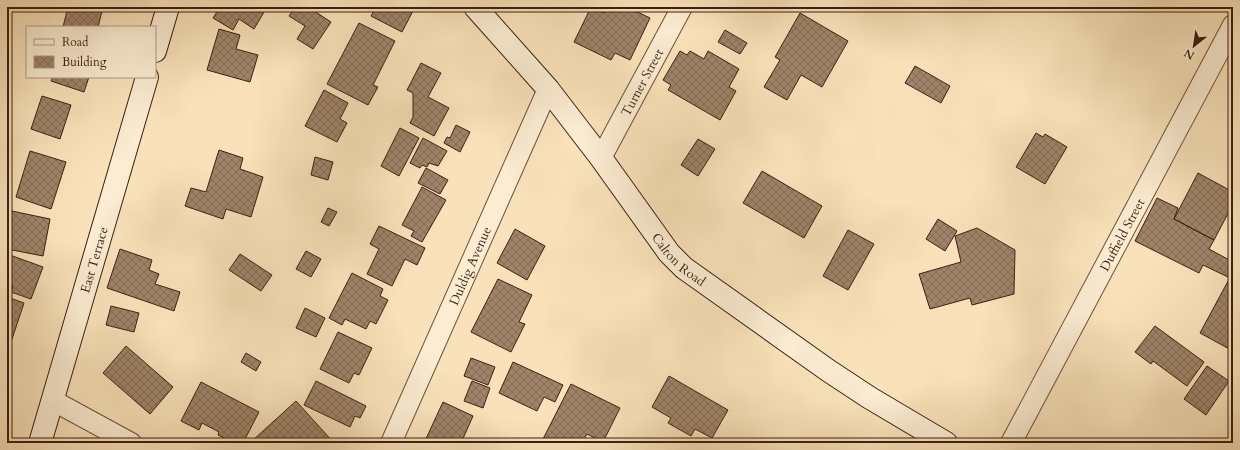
<svg xmlns="http://www.w3.org/2000/svg" width="1240" height="450" font-family="Cardo,serif">
	<defs>
		<pattern id="building-cross-hatch" width="8" height="8" patternUnits="userSpaceOnUse"><rect width="8" height="8" fill="#9f8469"/><path d="M0 0l8 8M0 8l8-8" fill="none" stroke="#836b55"/></pattern>
	</defs>
	<rect width="100%" height="100%" fill="#f9e2ba"/>
	<filter id="stains"><feTurbulence type="fractalNoise" baseFrequency=".005" numOctaves="4"/><feColorMatrix values="0 0 0 0 .2 0 0 0 0 .09 0 0 0 0 .02 0 0 0 .5 -.17"/></filter>
	<radialGradient id="worn" r=".72"><stop offset=".6" stop-color="#630" stop-opacity="0"/><stop offset="1" stop-color="#630" stop-opacity=".3"/></radialGradient>
	<path fill="url(#building-cross-hatch)" stroke="#3e1e12" d="M68,7H103L98,27H63Z
		M220,7H267L254,29L239,19L233,30L213,18Z
		M295,7H308L331,22L313,49L297,39L305,26L289,16Z
		M376,7H415L402,32L371,16Z
		M591,7L604,13L607,7H627L650,18L630,60L615,53L611,60L574,42Z
		M800,13L848,41L822,87L801,75L787,100L764,87L780,60L775,57Z
		M359,23L395,41L373,85L378,87L368,105L327,84Z
		M219,29L240,35L236,49L258,55L250,82L207,70Z
		M725,30L747,43L740,54L718,42Z
		M680,51L687,55L690,51L704,59L708,51L739,69L729,87L736,91L720,120L668,90L671,85L663,80Z
		M421,63L441,73L428,97L449,108L434,136L410,123L413,117V93L407,90Z
		M915,66L950,86L941,103L905,83Z
		M53,77H89L84,92L51,81Z
		M324,90L348,103L340,119L347,123L337,142L305,126Z
		M42,96L71,105L60,139L31,129Z
		M456,125L470,132L460,152L444,143L447,137L450,138Z
		M400,128L419,138L399,176L381,166Z
		M1036,133L1043,137L1045,134L1067,147L1045,184L1016,167Z
		M423,138L447,151L438,166L429,163L427,167L422,165L420,168L410,163Z
		M698,139L715,149L698,176L681,165Z
		M219,150L243,158L240,169L263,177L251,217L226,209L223,219L185,206L191,188L206,192Z
		M30,151L66,162L51,209L16,197Z
		M315,157L333,162L328,180L311,175Z
		M426,168L448,180L440,194L418,183Z
		M762,171L822,206L804,238L743,203Z
		M1198,173L1233,192V204L1214,240L1174,219Z
		M422,187L446,200L422,242L411,236L414,231L402,225Z
		M1157,198L1178,208L1174,219L1214,240L1209,249L1233,262V272L1230,278L1203,265L1199,273L1135,241Z
		M328,208L337,212L329,226L321,222Z
		M7,210L50,219L43,256L7,249Z
		M938,219L957,231L945,251L926,239Z
		M379,226L425,248L417,265L405,259L392,286L367,274L379,249L370,244Z
		M977,228L1015,250L1014,294L972,305L970,298L930,309L919,274L961,262L955,236Z
		M515,229L545,246L527,280L497,263Z
		M848,230L874,244L848,290L823,276Z
		M120,249L152,260L149,270L159,274L155,284L180,292L174,311L107,288Z
		M306,251L321,259L311,277L296,269Z
		M7,254L43,267L31,299L11,292L13,286L7,284Z
		M240,254L272,275L261,291L229,270Z
		M1233,272V351L1200,333Z
		M352,273L383,289L380,296L388,300L376,324L370,321L366,329L345,319L342,325L329,318Z
		M498,279L532,295L519,322L525,324L511,352L471,332Z
		M7,297L24,303L7,354Z
		M111,306L139,313L134,332L106,325Z
		M305,308L325,318L316,337L296,328Z
		M1155,326L1204,362L1187,386L1153,361L1151,364L1135,352Z
		M338,332L372,348L359,375L354,373L349,383L320,369Z
		M126,346L173,387L150,414L103,373Z
		M246,353L261,362L256,371L241,362Z
		M471,358L495,367L488,385L464,376Z
		M513,362L563,385L555,402L544,397L537,411L499,393Z
		M1207,366L1229,381L1206,415L1184,399Z
		M669,376L728,410L712,438L695,429L691,436L668,423L671,418L652,407Z
		M316,381L366,406L360,418L355,416L350,427L304,405Z
		M472,381L490,388L483,408L464,401Z
		M201,382L259,412L243,443L232,439L231,441L218,435L219,432L202,423L199,430L181,421Z
		M571,384L620,408L603,442L587,434L582,443H541Z
		M296,401L334,443H254L252,441Z
		M443,402L473,416L461,443H424Z"/>
	<g fill="none" stroke-linecap="round" stroke-linejoin="round">
		<g stroke="#6d4f3c" stroke-width="22">
			<g id="street">
				<path id="s1" d="M601,158L682,7"/>
				<path d="M52,400L131,443"/>
				<path id="s2" d="M391,443L548,89"/>
				<path id="s3" d="M1011,443L1233,25"/>
			</g>
		</g>
		<g stroke="#3e1e12" stroke-width="24">
			<g id="secondary">
				<path id="s4" d="M475,7L548,89L601,158L669,253L684,268L829,371L870,398L946,443"/>
				<path d="M155,51L168,7"/>
				<path id="s5" d="M40,443L147,77"/>
			</g>
		</g>
		<use href="#street" stroke="#fbecd2" stroke-width="20"/>
		<use href="#secondary" stroke="#fbecd2" stroke-width="22"/>
	</g>
	<g text-anchor="middle" stroke-width="3" stroke-linejoin="round" paint-order="stroke">
		<g font-size="13" fill="#3e1e12" stroke="#fbecd2">
			<text dy="5" stroke="none"><textPath href="#s1" startOffset="86">Turner Street</textPath></text>
			<text dy="5" stroke="none"><textPath href="#s3" startOffset="236">Duffield Street</textPath></text>
			<text dy="5" stroke="none"><textPath href="#s4" startOffset="325">Calton Road</textPath></text>
			<text dy="5" stroke="none"><textPath href="#s5" startOffset="191">East Terrace</textPath></text>
			<text dy="5" stroke="none"><textPath href="#s2" startOffset="194">Duldig Avenue</textPath></text>
		</g>
	</g>
	<rect width="1240" height="450" fill="none" stroke="#f9e2ba" stroke-width="24"/>
	<rect x="8" y="8" width="1224" height="434" fill="none" stroke="#3e1e12" stroke-width="2"/>
	<rect x="12" y="12" width="1216" height="426" fill="none" stroke="#3e1e12"/>
	<rect x="26" y="26" width="130" height="52" fill="#fbecd2" stroke="#af9a85"/>
	<rect x="34" y="39" width="20" height="6" fill="#fbecd2" stroke="#af9a85"/>
	<text x="62" y="46" font-size="12" fill="#3e1e12">Road</text>
	<rect x="34" y="56" width="20" height="12" fill="url(#building-cross-hatch)" stroke="#af9a85"/>
	<text x="62" y="66" font-size="12" fill="#3e1e12">Building</text>
	<g transform="translate(1194 46) rotate(210)" stroke="#fbecd2" stroke-width="3" paint-order="stroke">
	<path d="M0-3L7 15L0 10L-7 15Z" fill="#3e1e12"/>
	<text y="-6" font-size="11" font-weight="bold" text-anchor="middle" fill="#3e1e12">N</text>
	</g>
	<rect width="100%" height="100%" filter="url(#stains)"/>
	<rect width="100%" height="100%" fill="url(#worn)"/>
</svg>
